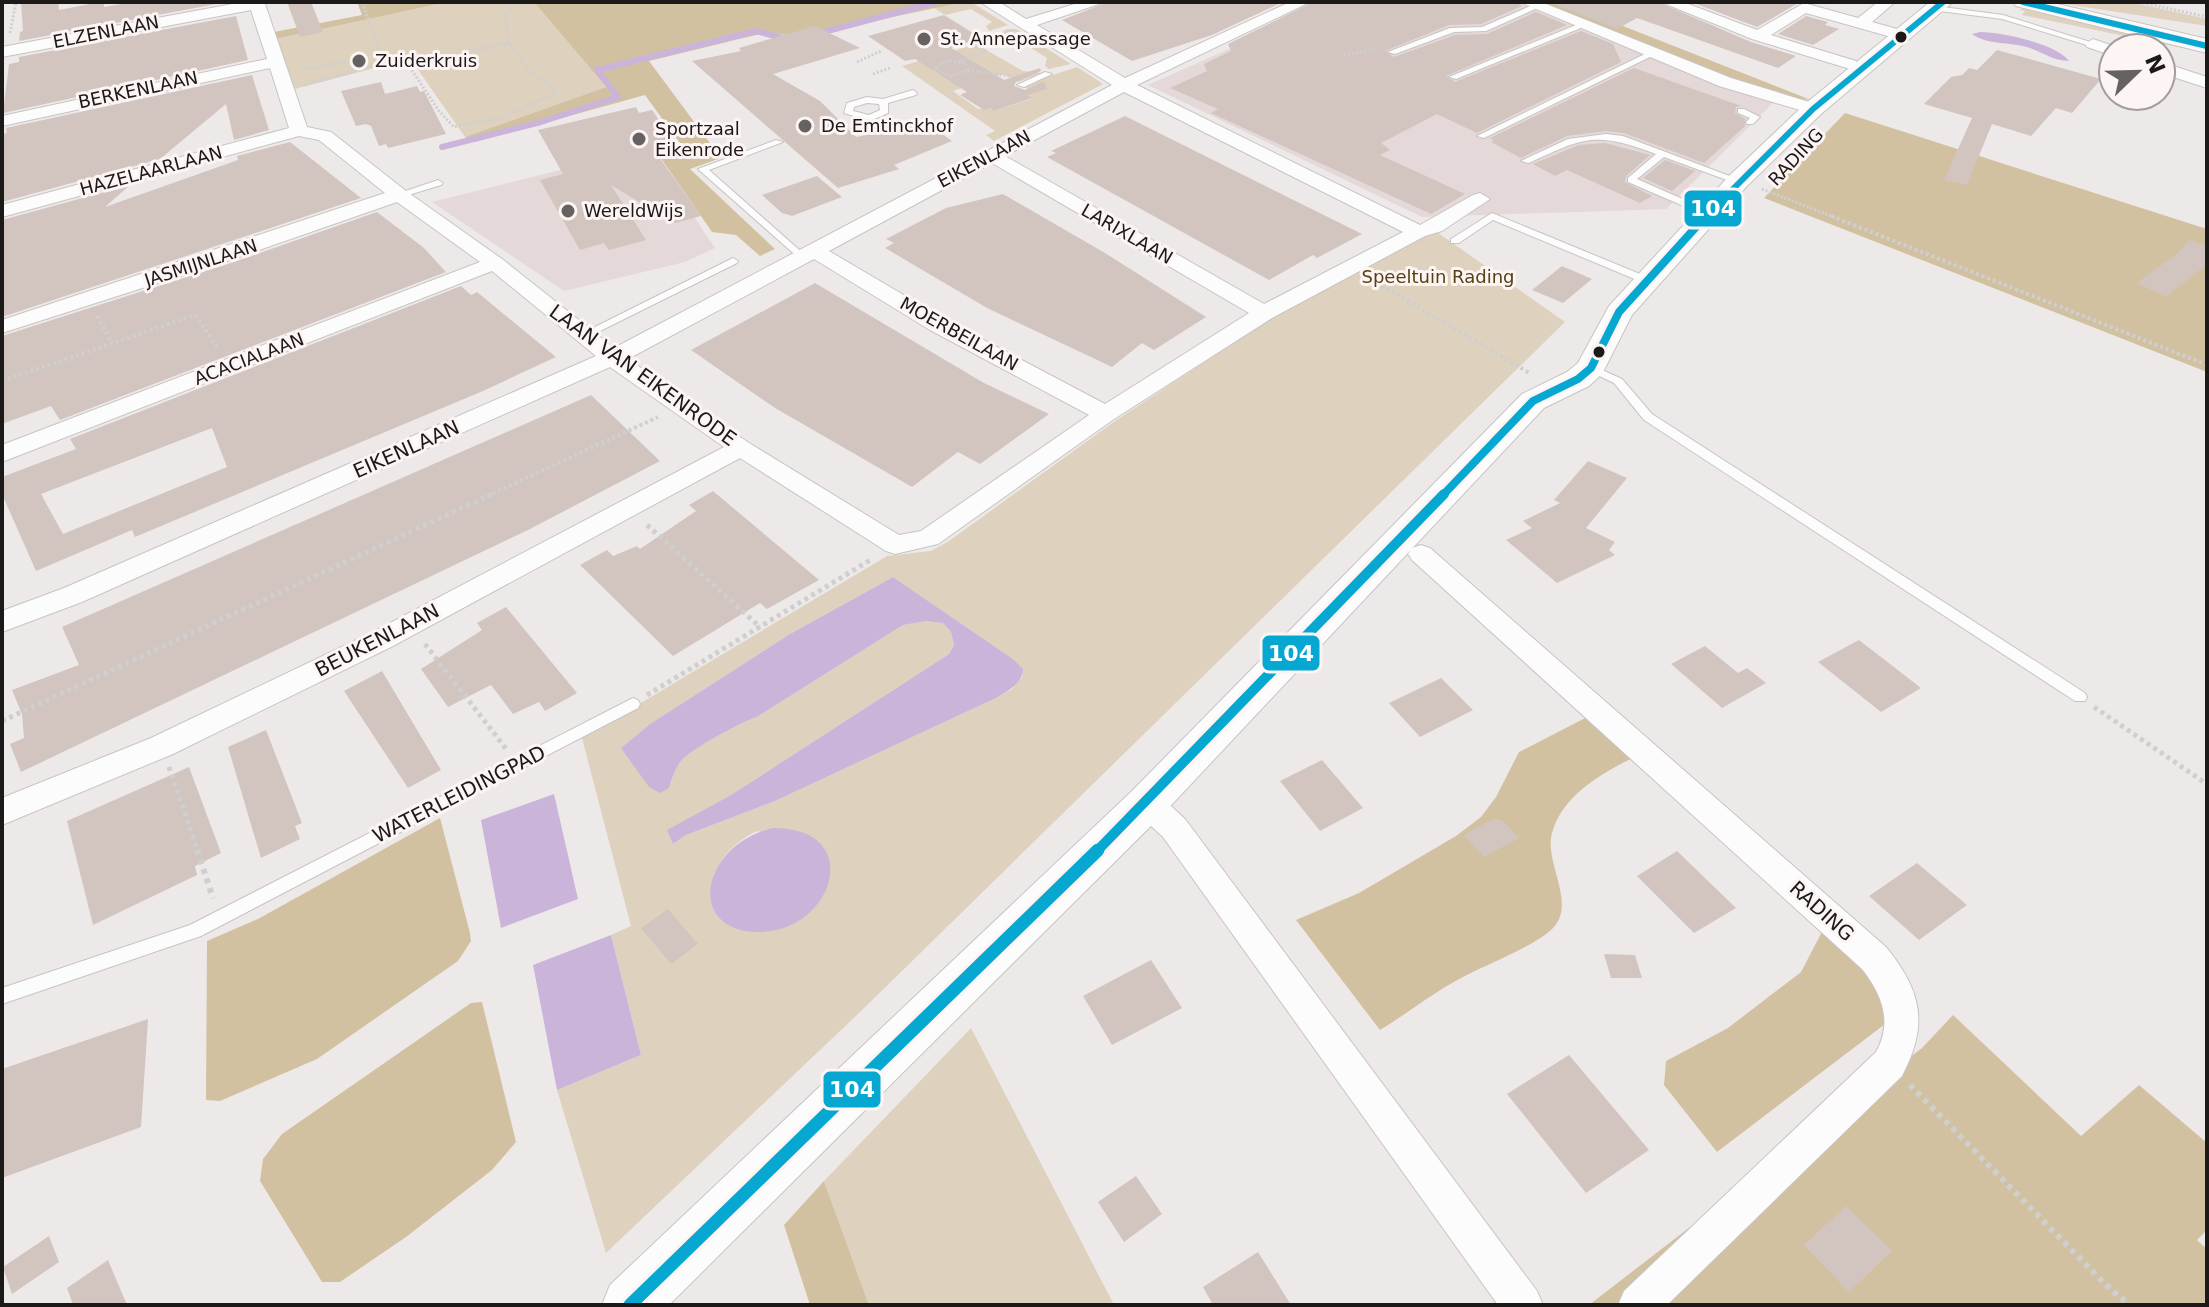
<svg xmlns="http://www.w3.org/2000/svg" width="2209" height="1307" font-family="'DejaVu Sans',sans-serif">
	<rect width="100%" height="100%" fill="#eee9e9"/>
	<path fill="#e4d8d8" d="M1335,2H1515L1773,103L1666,209L1422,217L1148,85Z
		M654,157L715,248L685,262L564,291L432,202L584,164Z"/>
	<path fill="#ded2be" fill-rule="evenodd" d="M448,2H534L606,87L465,137L416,67L405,60L291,90L276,39Z
		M959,2H971L1008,25L989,31L986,26L992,22L971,9L945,15L934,8Z
		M2053,2H2130L2207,19V26Z
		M2026,5L2207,47V53L2022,15L2025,11L2020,10Z
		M1007,29H1016L1071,64L1049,69L1045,66L1047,58L1011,35H996Z
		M976,44L1023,71L1042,73L1018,82L1004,74L953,91L978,109L990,108L994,111L1031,99L1028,95L1033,93L1022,85L1077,67L1103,84L994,141L986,135L995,131L902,66Z
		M1434,230L1565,322L859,1013L606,1253L557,1090L641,1055L611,935L631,926L582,738L887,556L931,551L949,541L1115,421L1276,315ZM893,577L1013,659L1023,676L1012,689L996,698L775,801L686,835L673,844L668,830L731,795L949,654L954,645L951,632L943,623L926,621L903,625L757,717C743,721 692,749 683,759C676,766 672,778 669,788L621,748L650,724L790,634ZM757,831L824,847L831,871L753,932C686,916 709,853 757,831Z
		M971,1028L1114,1305H869L824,1181Z"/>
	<path fill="#d2c1a0" d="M357,2H448L276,39L274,32L362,15Z
		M534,2H957L959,3L797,37L768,32L649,61L721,158L690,169L775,249L760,256L736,235L712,232L660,157L685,150L645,95L475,142L465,137L606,87Z
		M1543,2H1562L1811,100L1789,97L1726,77Z
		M1845,113L2207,229V372L1764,198Z
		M1591,715L1636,756C1603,773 1563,794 1552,833C1544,863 1576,901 1554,927C1538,945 1485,965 1463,977C1434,992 1408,1013 1380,1030L1296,920L1359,893L1456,836L1481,817L1496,797L1519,752Z
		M440,818L470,933L471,941L458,961L317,1059L220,1101L206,1100L207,941L258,919Z
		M1824,928L1866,966L1893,1018L1717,1152L1664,1085L1666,1061L1728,1028L1801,972Z
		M482,1002L516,1142L492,1170L406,1237L340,1282H322L260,1181L263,1159L282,1134L471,1003Z
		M1953,1015L2081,1136L2139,1085L2207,1143V1230L2197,1240L2207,1249V1305H1589L1922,1048Z
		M824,1181L869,1305H810L784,1225Z"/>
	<path fill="#cab4da" d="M1980,32C2002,32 2056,44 2069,61C2053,61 2042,52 2027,47C2010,42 1987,45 1972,34Z
		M893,577L1013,659L1023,669C1023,683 1008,691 996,698L775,801L686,835L673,844L667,830L731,795L949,654L954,645L951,632L943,623L926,621L903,625L757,717C743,721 692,749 683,759C676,766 672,778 669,788L660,793L649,787L621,748L650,724L790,634Z
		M554,794L578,899L501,928L481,820Z
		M773,828C867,827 834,934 757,932C684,930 702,844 773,828Z
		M611,935L641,1055L557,1090L533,965Z"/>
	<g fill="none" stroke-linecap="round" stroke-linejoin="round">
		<path stroke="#cab4da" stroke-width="6" d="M816,34L937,2
			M442,147L541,122L618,97L597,70L756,31L790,40"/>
	</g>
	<path fill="#d2c5bf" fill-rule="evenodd" d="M21,2H58L59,10L100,2H104V7L133,2H227L19,41L20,32L23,31Z
		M287,2H311L323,32L300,37Z
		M1108,2H1283L1212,35L1132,61L1062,20Z
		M1313,2H1517L1522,6L1481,24L1449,25L1385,51L1394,57L1455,35L1487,34L1536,12L1567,25L1446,76L1455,82L1581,31L1613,44L1621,62L1477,133L1437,114L1381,143L1390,150L1380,155L1465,194L1431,214L1211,113L1218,109L1170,88L1207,71L1204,64L1231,51L1228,44Z
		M1549,2H1658L1751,42L1796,56L1778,68L1637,18L1617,29Z
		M1691,2H1800L1757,27Z
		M944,15L981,38L951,48L1004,80L1040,68L1041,71L1016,82L1014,86L1025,90L1044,81L1047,89L1028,95L1032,98L994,111L990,108L984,110L960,95L967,92L915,59L905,61L868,36Z
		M236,16L248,60L3,113L9,64L19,62V57Z
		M1806,16L1828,22L1825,25L1839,29L1813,45L1778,34Z
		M815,26L860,48L773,74L820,101L856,137L902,128L918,121L927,123L952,141L894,165L899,169L838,188L692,61L741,51L739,48Z
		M1997,50L2101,79L2072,113L2056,108L2031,136L1992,124L1967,185L1944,180L1972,118L1924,104L1951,77L1962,75L1969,68L1977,70Z
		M1634,68L1741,106L1736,107L1735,113L1745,119V126L1704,163L1624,133L1606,131L1567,136L1521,158L1491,142L1494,141L1490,138Z
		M252,75L269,130L234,140L226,104L160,159L2,202V134L7,133L6,128Z
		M381,82L385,94L417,86L420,92L424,91L446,134L388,148L386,144L379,146L371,126L366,124L356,126L341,91Z
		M636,107L639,113L652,110L679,149L657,154L701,216L675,223L611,185L646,240L609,250L604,243L580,250L540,180L563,174L538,130Z
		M1125,116L1161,134L1362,234L1317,258L1313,255L1269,280L1047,157L1056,153L1051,151Z
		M290,142L361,198L2,317V220L130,185L105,207L238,160L237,156Z
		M1605,143L1650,155L1626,176L1625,182L1652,196L1640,203L1567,170L1555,176L1533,164L1579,145Z
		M1665,160L1695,171L1672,191L1643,178Z
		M817,176L842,197L792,216L782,213L762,195Z
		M1003,194L1105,253L1206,317L1154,350L1142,343L1112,367L987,308L885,248L894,243L886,239L946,208Z
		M377,212L424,248L446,272L60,420L51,406L2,424V336L237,261Z
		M2189,240L2207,246V264L2166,297L2137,283L2178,253Z
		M1562,266L1592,279L1563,303L1532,290Z
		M815,283L984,383L1049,414L980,464L958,452L912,487L775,408L691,350Z
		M461,286L471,295L477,292L556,357L483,391L135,537L132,530L36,571L2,494V477L76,449L70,439ZM212,428L227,467L63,534L41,494Z
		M591,395L660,461L530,529L21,772L10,744L24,738L22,714L12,690L79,665L62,627Z
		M1588,461L1627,478L1586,528L1615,542L1609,550L1615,555L1557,583L1506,540L1532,528L1523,521L1560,503L1554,500Z
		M713,491L819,580L767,609L760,603L673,656L580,565L607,550L613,556L637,546L640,549L696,511L689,505Z
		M506,607L577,693L545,711L539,702L513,714L491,685L448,707L421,669L482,630L477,623Z
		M1859,640L1921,688L1881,712L1818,662Z
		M1705,646L1738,673L1747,668L1766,683L1722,708L1671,664Z
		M382,671L441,770L408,788L344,691Z
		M1441,678L1473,710L1420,737L1389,703Z
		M266,730L302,823L295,826L300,839L261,858L228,747Z
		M1322,760L1363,808L1320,831L1280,781Z
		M189,767L221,853L195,866L197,875L93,925L67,821Z
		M1493,819L1502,820L1519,838L1484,857L1464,835Z
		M1677,851L1736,908L1694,933L1637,876Z
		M1917,863L1967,905L1919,940L1869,896Z
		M668,909L698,944L671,964L641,928Z
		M1604,954L1635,955L1642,978H1611Z
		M1151,960L1182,1008L1112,1045L1083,996Z
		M148,1019L141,1127L2,1178V1069Z
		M1569,1055L1649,1150L1586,1193L1507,1094Z
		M1136,1176L1162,1214L1124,1242L1098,1202Z
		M1846,1206L1892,1251L1849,1292L1804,1245Z
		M49,1236L59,1262L12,1294L3,1267Z
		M1258,1252L1291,1305H1213L1203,1287Z
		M108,1260L127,1305H73L67,1288Z"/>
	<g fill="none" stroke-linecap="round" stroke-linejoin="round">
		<g stroke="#c7c4c4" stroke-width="2">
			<path id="lane" d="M1535,4L1542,6L1486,31L1454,32L1395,54L1388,52L1450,28L1482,27Z
				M1935,6L2003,15L2097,44L2090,46L2002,19L1932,10L1931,8Z
				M1581,23L1588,25L1456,79L1449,77Z
				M1651,51L1658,53L1484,138L1477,136Z
				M1045,72L1052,74L1024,87L1017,85Z
				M913,90L917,93L916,95L888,103V113L870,121L844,113L847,103L867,97L883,99ZM867,103L879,104L880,110L869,115L853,111L854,107Z
				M1738,109H1744L1760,117L1753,124H1747L1746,122L1750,118L1738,113Z
				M1606,134L1623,136L1743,181L1735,183L1664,157L1637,179L1712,212L1714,214L1709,217L1628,182V178L1656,154C1597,132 1586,136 1529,163L1521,161L1568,139Z
				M776,140L783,142L709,170L805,255V259L801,260L698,169Z
				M438,180L443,183L441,185L399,198L394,195Z
				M1492,213L1652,279L1653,281L1648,284L1644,283L1493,220L1459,243H1451V239Z
				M733,258L738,261L737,263L588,337H580L579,335Z
				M1591,365L1622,379L1652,414L2085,693L2087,697L2085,701H2075L1644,420L1614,383L1587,370L1585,368Z
				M633,698L638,700L640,704L638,708L201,936L2,1004V988L190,925Z"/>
		</g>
		<g stroke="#c7c4c4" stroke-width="2">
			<path id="street" d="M243,2L265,4L307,127L331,132L406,191L502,259L614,348L1112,85L980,2H999L1026,19L1081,2H1105L1037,25L1125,78L1290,2H1310L1137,85L1420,225L1473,195L1480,193L1490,199L1442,231L1425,236L1272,318L1114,419L938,544L895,554L886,551L740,458L393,646L173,754L2,825V798L151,738L373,632L724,447L610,367L82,602L2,632V611L64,588L596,356L492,271L2,462V445L480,262L397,202L236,258L2,333V320L385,193L319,140L299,136L2,217V205L289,128L270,68L2,126V116L267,59L251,10L2,57V47ZM1124,92L1403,232L1264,304L1005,156ZM992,163L1249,313L1105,404L946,320L829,251ZM814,259L930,330L1089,415L921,531L899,535L749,443L628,359Z
				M1520,2H1541L1731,78L1819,105L1822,109L1813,114L1719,86Z
				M1661,2H1683L1757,30L1804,3L1858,18L1878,2H1895L1872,22L1908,32L1910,35L1902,40L1806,13L1771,35L1856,61L1858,64L1856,67L1850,69L1752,39Z
				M2093,39L2119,48H2113V56L2087,47L2085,44Z
				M2161,62L2207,77V88L2161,73Z
				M1421,545L1430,548L1886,947C1922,991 1929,1025 1902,1076L1667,1305H1618L1624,1291L1876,1052C1893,1022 1882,994 1862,969L1412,560L1408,554L1412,548Z
				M1147,790L1158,794L1185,819L1537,1291L1543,1305H1498L1163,837L1136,812L1132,803L1136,794Z"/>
		</g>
		<g stroke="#c7c4c4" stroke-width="2">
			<path id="secondary" d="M1930,2H1953L1821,114L1747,186L1632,315L1602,374L1589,386L1544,408L1162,815L669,1305H602L610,1285L1132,791L1522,394L1567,372L1578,363L1609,306L1729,176L1805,104Z
				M2013,2H2049L2207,39V53L2016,6Z"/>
		</g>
		<path stroke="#cfcfcf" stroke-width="3" stroke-dasharray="2 2" stroke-linecap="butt" d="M2139,2L2207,17
			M10,33L16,2
			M509,43L505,16L515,2
			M509,43L530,71L557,92L502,118L454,127L439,111L407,63Z
			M1344,55L1376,49
			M950,61L965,63L968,70L951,76L935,70L940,63Z
			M960,61L986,51L979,46L997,41
			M857,62L881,51
			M384,63H407
			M301,70L347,61
			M968,70L1010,76
			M873,74L890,68
			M305,85L384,63L362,2
			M1762,189L1836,218"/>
		<path stroke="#cfcfcf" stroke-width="4" stroke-dasharray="3 3" stroke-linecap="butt" d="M1831,216L2207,365
			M1371,279L1531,374
			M97,316L112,343
			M2,381L195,315L219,349
			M487,496L658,417"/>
		<path stroke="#cfcfcf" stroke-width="5" stroke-dasharray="4 4" stroke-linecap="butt" d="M647,525L760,627
			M425,644L507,750
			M647,695L872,559
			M2094,707L2207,784
			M2,721L492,494
			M169,767L198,852"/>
		<path stroke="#cfcfcf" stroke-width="6" stroke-dasharray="5 5" stroke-linecap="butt" d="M197,850L213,898
			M1910,1085L2110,1289L2130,1305"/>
		<use href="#lane" fill="#fcfcfc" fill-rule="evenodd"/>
		<use href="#street" fill="#fcfcfc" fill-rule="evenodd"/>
		<use href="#secondary" fill="#fcfcfc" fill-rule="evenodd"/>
		<g stroke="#fdf4f4" stroke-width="10">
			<path id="bus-1-far3" d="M2023,2L2207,46
				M1704,218L1813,109L1943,2"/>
		</g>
		<g stroke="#fdf4f4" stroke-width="13">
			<path id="bus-1-far2" d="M1442,496L1533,401L1578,379L1591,368L1619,312L1706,216"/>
		</g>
		<g stroke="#fdf4f4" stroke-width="16">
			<path id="bus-1-far1" d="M1096,852L1444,494"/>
		</g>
		<g stroke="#fdf4f4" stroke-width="19">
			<path id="bus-1" d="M630,1305L1098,850"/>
		</g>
		<use href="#bus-1-far3" stroke="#06a8d1" stroke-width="6"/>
		<use href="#bus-1-far2" stroke="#06a8d1" stroke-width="8"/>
		<use href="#bus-1-far1" stroke="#06a8d1" stroke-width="10"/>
		<use href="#bus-1" stroke="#06a8d1" stroke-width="13"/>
	</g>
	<g fill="#1c1919" stroke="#fdf4f4" stroke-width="3">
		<circle cx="1901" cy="37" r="7"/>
		<circle cx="1599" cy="352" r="7"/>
	</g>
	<g fill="#666262" stroke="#fdf4f4" stroke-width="3">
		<circle cx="924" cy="39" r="8"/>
		<circle cx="359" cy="61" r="8"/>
		<circle cx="805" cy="126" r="8"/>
		<circle cx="639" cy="139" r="8"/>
		<circle cx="568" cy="211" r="8"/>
	</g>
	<g text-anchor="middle" stroke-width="6" stroke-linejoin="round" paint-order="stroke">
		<g font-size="18" fill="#1c1919" stroke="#fdf4f4">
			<text transform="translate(106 32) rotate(-11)" y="6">ELZENLAAN</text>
			<text transform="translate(138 90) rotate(-12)" y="6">BERKENLAAN</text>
			<text transform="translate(1796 157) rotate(-47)" y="6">RADING</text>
			<text transform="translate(984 159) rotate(-28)" y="6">EIKENLAAN</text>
			<text transform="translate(151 171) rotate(-15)" y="6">HAZELAARLAAN</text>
			<text transform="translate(1127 234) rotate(30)" y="6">LARIXLAAN</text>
			<text transform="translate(201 263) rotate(-18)" y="6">JASMIJNLAAN</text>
			<text transform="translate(959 334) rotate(29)" y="6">MOERBEILAAN</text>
			<text transform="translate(249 359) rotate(-21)" y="6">ACACIALAAN</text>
		</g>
		<g font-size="18" fill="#1c1919" stroke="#fdf4f4" text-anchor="start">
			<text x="940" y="45">St. Annepassage</text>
			<text x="375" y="67">Zuiderkruis</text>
			<text x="821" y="132">De Emtinckhof</text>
			<text x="655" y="135">Sportzaal<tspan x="655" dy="21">Eikenrode</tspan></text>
			<text x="584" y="217">WereldWijs</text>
		</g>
		<g font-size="18" fill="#554112" stroke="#fdf4f4">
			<text x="1438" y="283">Speeltuin Rading</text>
		</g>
		<g font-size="20" fill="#1c1919" stroke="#fdf4f4">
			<text transform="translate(643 375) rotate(36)" y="7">LAAN VAN EIKENRODE</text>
			<text transform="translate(406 449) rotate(-24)" y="7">EIKENLAAN</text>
			<text transform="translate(377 640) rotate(-27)" y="7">BEUKENLAAN</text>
			<text transform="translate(459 794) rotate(-27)" y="7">WATERLEIDINGPAD</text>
			<text transform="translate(1822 911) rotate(42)" y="7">RADING</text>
		</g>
	</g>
	<g stroke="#fdf4f4" stroke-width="3">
		<rect x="1683" y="189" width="60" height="39" rx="8" fill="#06a8d1"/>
		<rect x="1261" y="634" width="60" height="38" rx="8" fill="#06a8d1"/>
		<rect x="822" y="1070" width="60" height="39" rx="8" fill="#06a8d1"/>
	</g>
	<g font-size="22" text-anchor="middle" font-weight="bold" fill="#fff">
		<text x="1713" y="216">104</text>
		<text x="1291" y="661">104</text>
		<text x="852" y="1097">104</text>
	</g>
	<rect width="2209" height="1307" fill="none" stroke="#1c1919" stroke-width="8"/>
	<g transform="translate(2137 72) rotate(67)"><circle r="38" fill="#fdf4f4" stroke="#a39c9c" stroke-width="2"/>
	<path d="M0-6L14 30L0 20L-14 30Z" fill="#666262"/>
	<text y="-12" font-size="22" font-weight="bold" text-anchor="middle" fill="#1c1919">N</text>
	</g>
</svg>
